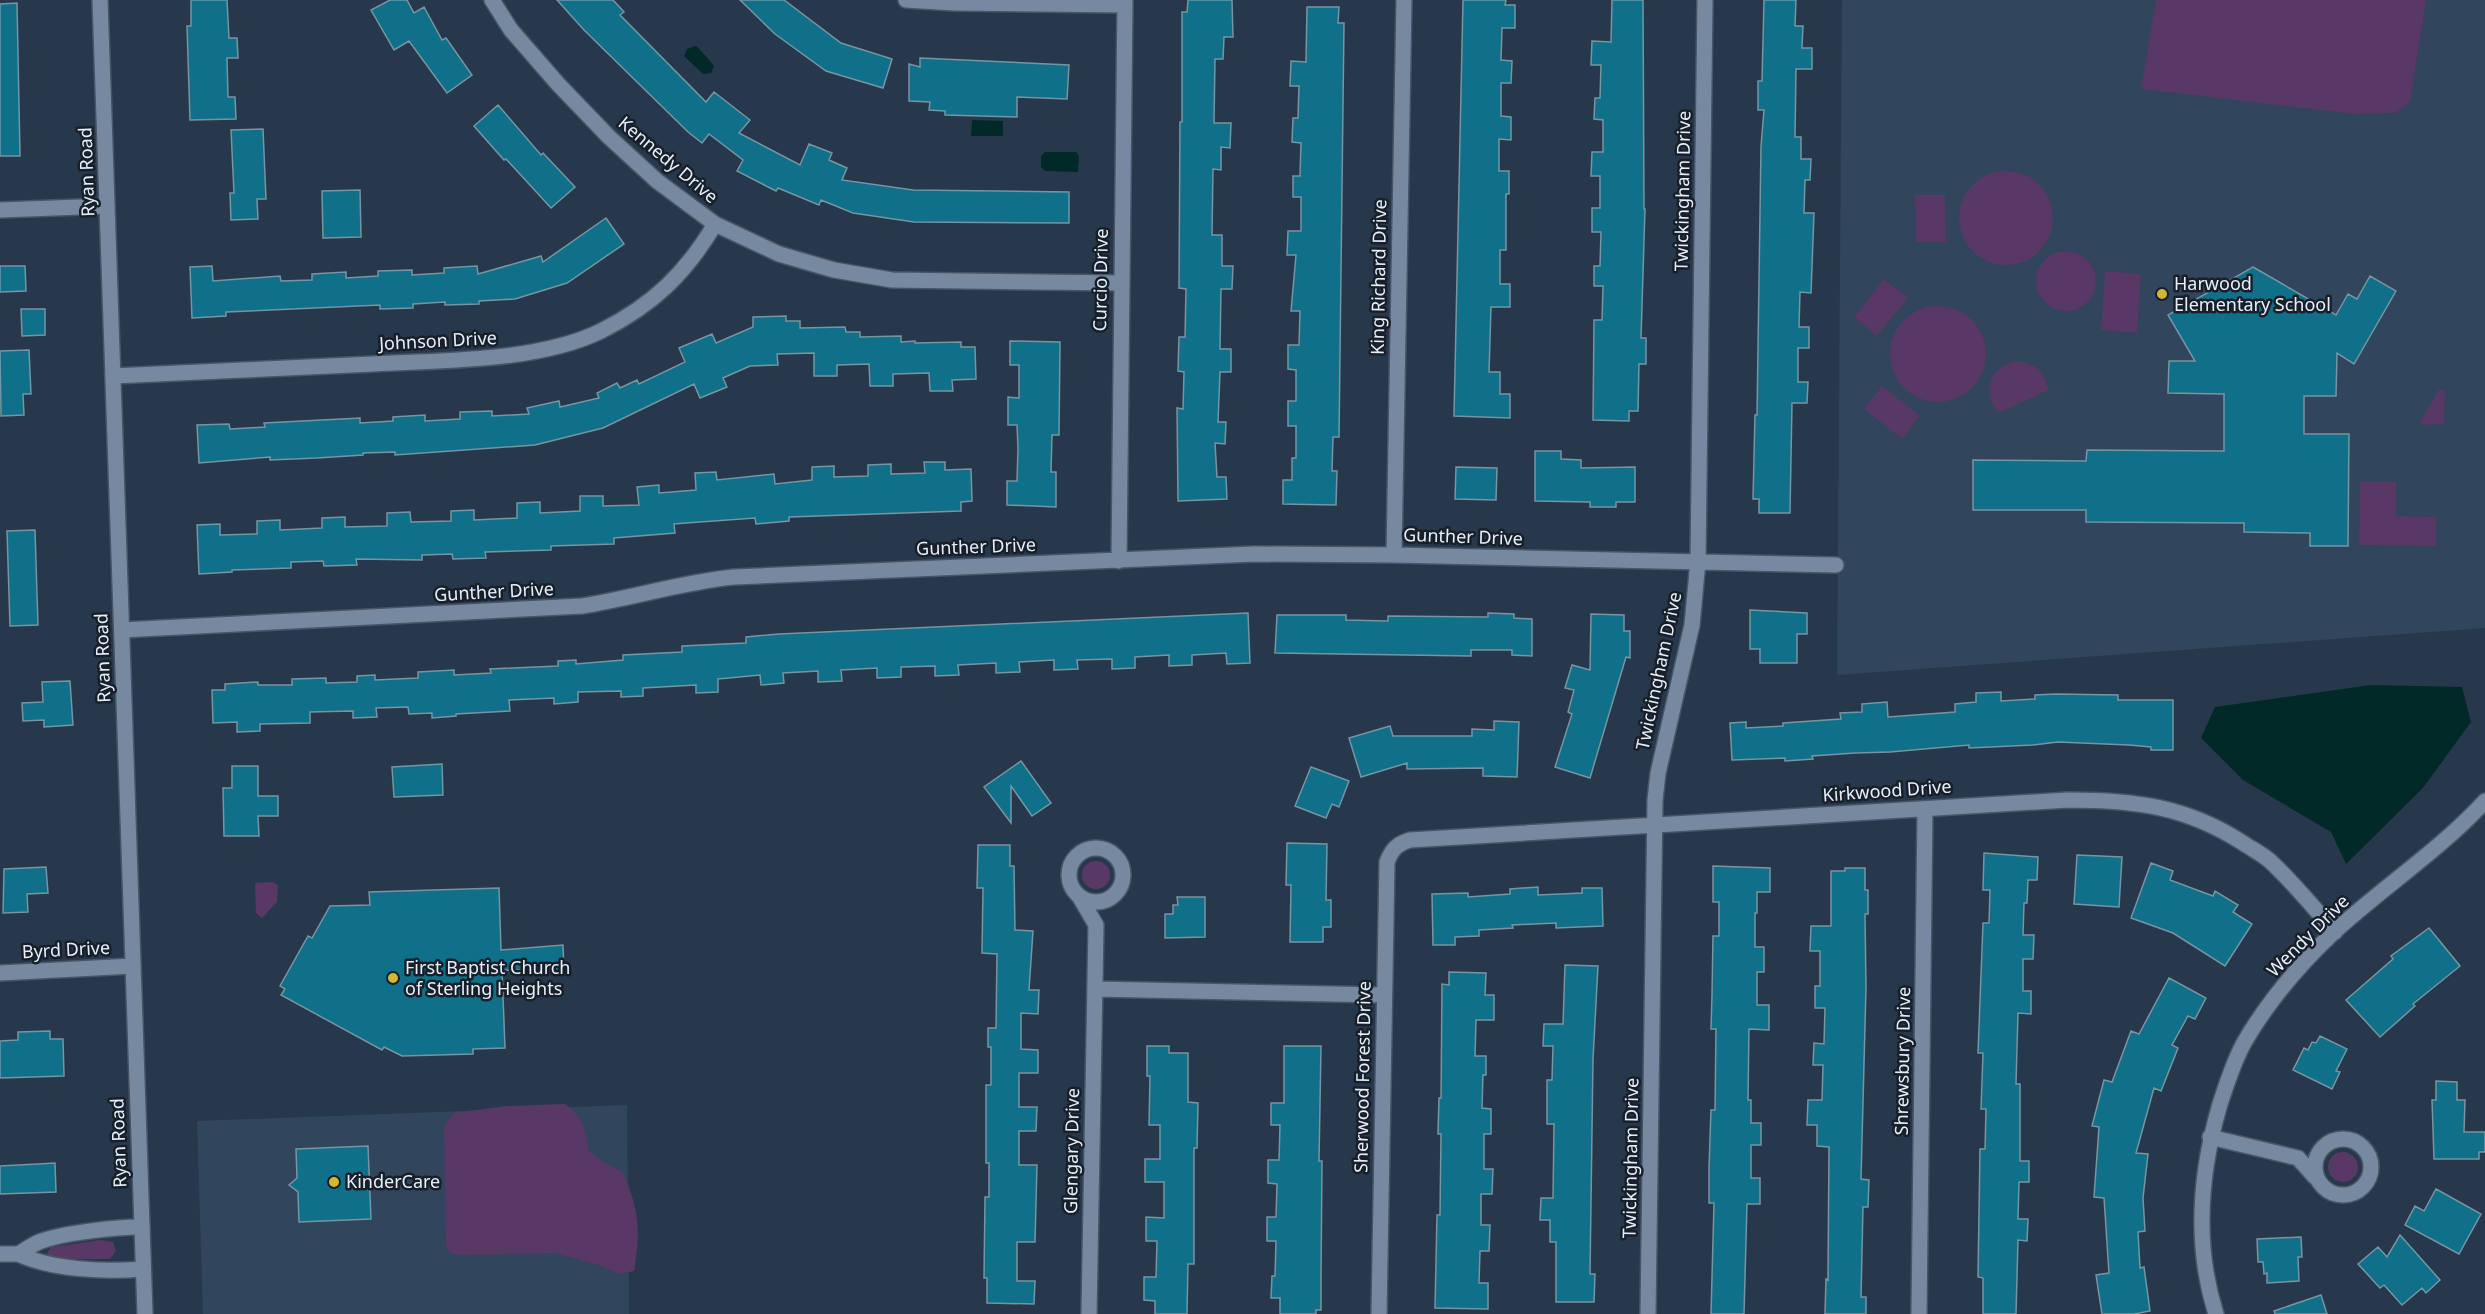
<svg xmlns="http://www.w3.org/2000/svg" width="2485" height="1314" font-family="'Noto Sans',sans-serif">
	<rect width="100%" height="100%" fill="#28384c"/>
	<path fill="#31455d" d="M1842,0H2485V628L1837,675Z
		M627,1105L629,1314H203L197,1121Z"/>
	<path fill="#583864" d="M2156,0H2426L2410,102L2395,113L2355,114L2141,89Z
		M1959 218a47 47 0 1 1 94 0a47 47 0 1 1-94 0Z
		M1915,195H1945L1946,242H1916Z
		M2036 281a30 30 0 1 1 60 0a30 30 0 1 1-60 0Z
		M2105,271L2141,274L2137,333L2101,330Z
		M1884,279L1908,298L1877,336L1854,317Z
		M1890 354a48 48 0 1 1 96 0a48 48 0 1 1-96 0Z
		M2015,361C2034,362 2045,371 2048,390L1999,413C1981,393 1989,368 2015,361Z
		M1882,386L1920,416L1902,439L1864,409Z
		M2439,389L2445,391L2444,424L2424,425L2421,423L2422,419Z
		M2360,482H2396V516L2436,517V546L2359,545Z
		M1082 875a14 14 0 1 1 28 0a14 14 0 1 1-28 0Z
		M273,882L278,885L277,902L262,918L256,913L255,886L256,883Z
		M565,1104C584,1118 585,1128 589,1151L603,1162L623,1172C639,1211 641,1229 634,1271L620,1274L599,1265L555,1253L456,1255L449,1252L446,1245L444,1127L454,1113L506,1106Z
		M2328 1167a15 15 0 1 1 30 0a15 15 0 1 1-30 0Z
		M101,1240L113,1242L116,1251L110,1259H53L47,1253L51,1247Z"/>
	<path fill="#002928" d="M696,46C699,48 712,63 714,66L711,73L703,74L684,56L687,49Z
		M972,120L1003,121V136H971Z
		M1045,152H1076L1079,156L1078,172L1045,171L1041,167V156Z
		M2371,685L2462,687L2471,722L2423,788L2346,864L2331,832L2243,780L2201,738L2215,707Z"/>
	<path fill="#10708a" stroke="#7595a1" stroke-width="1.5" d="M191,0H227L229,38H237L238,58H227L228,97H235L236,119L190,120L187,26H191Z
		M390,0H407L414,13L424,7L442,40L446,38L472,75L447,93L409,41L394,50L371,10Z
		M557,0H613L624,12L620,15L706,102L714,92L750,120L739,133L800,165L809,144L832,153L829,160L847,168L842,180L913,190L1069,192V223L914,222L853,213L821,200L819,205L778,188L776,191L737,171L743,160L709,134L702,143L688,132L584,30Z
		M740,0H784L841,43L892,59L883,88L826,71L775,34Z
		M1188,0H1232L1233,37H1224L1223,59H1215L1214,123H1231L1230,148L1221,147V170L1213,169L1212,235H1222V266H1233L1232,289H1221L1220,349H1231V372H1220L1218,422H1226L1225,444L1215,443L1217,477H1226L1227,499L1178,501L1177,408L1183,409L1184,372L1178,371L1179,337H1185L1186,289L1179,288L1180,122H1182V12H1187Z
		M1463,0H1506L1505,5H1515V28H1502L1501,60L1512,61L1511,83H1501V116L1511,117V140L1499,139V171H1509V194H1506V250H1500V284H1510V307H1491L1489,372H1500V394H1510V418L1454,416Z
		M1612,0H1643L1644,209H1645L1641,338H1646V364H1639L1638,411H1629V421L1593,420L1594,320H1602L1603,286H1594V266H1600L1601,232H1592V208H1600V176H1591L1592,152H1603V120L1594,119L1595,98H1600L1601,65H1591L1592,41L1611,42Z
		M1764,0H1796L1795,26H1803L1802,48H1812V69H1796L1795,137H1801V159H1811L1810,180H1805L1804,213H1814L1811,293L1800,292L1799,327H1809V348H1798V382H1808L1807,403H1792L1790,513H1759V499H1753L1755,415H1757L1761,146L1764,110H1758V81H1762Z
		M17,3L20,156H0V4Z
		M1307,7H1339L1338,23H1344L1339,437H1333L1332,471H1337L1336,505L1283,504V480H1292V458H1296V426H1288V401H1296V370L1288,369V345H1299L1300,311H1291L1296,255H1287L1288,231H1301V197H1293V176H1300L1301,143L1292,142L1293,118H1298L1299,86H1290L1291,61L1306,62Z
		M920,58L1069,65L1067,99L1017,97V117L945,115V111L929,110L930,102L909,101V64L920,67Z
		M498,105L541,155L543,153L575,187L551,208L506,159L504,160L474,126Z
		M263,129L266,199H257L258,219L231,220L230,193H234L231,130Z
		M360,190L361,237L323,238L322,191Z
		M606,218L624,244L567,283L515,299L479,301V304L445,305V302L413,304V308L380,309V305L226,312V316L192,318L190,267L212,266L213,281L280,276L281,281L312,280V274L346,272V278L378,276V271L412,270V275L444,273V268L477,266L478,274L541,256L543,262Z
		M0,266H25L26,291L0,292Z
		M2253,267L2336,315L2348,294L2357,299L2370,276L2396,291L2354,364L2337,353L2336,396H2304V434H2349L2348,546H2310V533L2244,532V523L2086,522V510H1973V460L2086,461L2087,450L2224,451V394L2168,393L2169,361H2195L2168,315Z
		M21,309H45V335L22,336Z
		M786,316V321H800V328L845,327L846,332H860V337L901,336V342L915,341V343L961,342V347H975L976,379L952,380L953,391H930L929,373L893,374V386H870L869,364L837,365V376H814V353L777,354L778,365L750,366L723,378L727,387L700,398L694,384L603,428L535,445L395,455V452L363,453V455L317,458L270,460V457L199,463L197,425L229,424L230,429L265,427L264,423L360,418V423L393,421V417L425,415V421L460,419V412L492,411V416L529,414L527,408L559,401L560,407L599,398L597,393L617,383L620,388L637,380L639,384L685,362L679,348L712,334L716,343L753,327V317Z
		M1010,341L1060,342L1059,435H1052L1051,472H1056V507L1007,505V481H1017L1018,449L1017,425H1008V397L1019,398V365H1010Z
		M29,350L31,394H23L24,415L1,416L0,351Z
		M1535,451H1561V459L1581,460V468L1635,467V502H1616V507H1590V502L1535,501Z
		M924,462H945V470L971,469L972,501L961,502V511L789,517V521L756,524L755,518L686,523L674,524L675,533L614,538V544L551,546V550L485,552L486,558L453,559L452,554L422,555V560L356,559L357,565L324,566L323,561L291,562V568L232,570V572L199,574L197,525L220,524V535L257,534V521L280,520V530L322,528V518L345,517V527L387,526V513L410,512L411,522L451,521V511L474,510V520L517,518V503L540,502V513L580,511V496H603V506L639,505L637,487L659,485V493L696,490L695,473L716,472L717,480L774,474L775,484L812,480V467L834,466V477L868,476V465L891,464V474L925,473Z
		M1456,467L1497,468L1496,500L1455,499Z
		M35,530L38,625L10,626L7,531Z
		M1750,610L1807,613V634H1797V663H1760V649H1750Z
		M1248,613L1250,663L1227,664L1226,653L1192,655V665L1169,666V655L1135,657V668L1112,669V659L1077,660L1078,669L1054,670V660L1019,662L1020,672L996,673V663L958,665L959,675L935,676V666L901,667V677L877,678V668L841,670L842,681L818,682V671L783,673L784,683L761,685L760,675L718,679V692L696,693V685L643,688V696L621,697V691L578,692V702L554,704V698L509,700L510,711L456,714V716L432,718V713L409,714L408,707L376,708L377,717L353,718V711L310,712V723L260,724V731L237,732V722L213,723L212,690H225V684L258,682V685H292V679L326,678V683L357,682V676L375,675V680L418,678V672L454,670V675L491,673L490,669L558,666V661L576,660V664L623,660V655L682,652V646L746,643V637L779,634Z
		M1488,613L1514,614V618L1532,619V656L1512,655V650H1471V656L1275,653L1277,615H1346V620L1388,621V616L1488,617Z
		M1591,614L1624,615V631H1630V658L1626,657L1590,778L1555,767L1572,714L1568,712L1574,690L1565,688L1572,665L1590,670Z
		M70,681L73,725L44,727V720L23,721L22,703L43,702L42,682Z
		M2001,692V701L2035,699V695L2056,694L2118,695V700H2173V750H2151V747L2129,745L2058,742L2033,745L1969,748V745L1890,752L1855,753L1812,756L1813,759L1785,761V758L1732,760L1730,723L1746,722V728L1783,726V723L1841,719L1840,713L1862,712V704L1887,702L1888,717L1955,712V704L1976,702V693Z
		M1494,721L1519,722L1517,777L1483,776V768L1407,769V763L1361,777L1349,738L1390,726L1393,736H1472V729L1494,730Z
		M1021,761L1051,803L1032,816L1011,786V823L984,787Z
		M442,764L443,795L394,797L392,767Z
		M232,766H258V796H278V816H258L259,836H224L223,788H232Z
		M1311,767L1349,781L1339,807L1332,804L1326,818L1295,806Z
		M1287,843L1327,844L1326,900H1331V927H1323V942H1290L1291,885H1286Z
		M978,845H1010V866H1014L1015,930L1033,931L1029,990H1039L1038,1014L1021,1013V1049L1038,1050V1073H1019V1107H1037L1036,1131H1019V1165H1037L1035,1242H1017V1281H1035L1034,1304L987,1303V1278H984L985,1197H989V1163H986V1085H991V1047H988V1028H996L997,954L982,953L983,888H977Z
		M1984,853L2038,857L2037,880H2028L2027,903H2024L2023,935H2034L2033,959H2023V991H2031V1014L2018,1013L2016,1084H2020V1161H2029V1182H2019L2018,1219H2028L2027,1241L2018,1240L2016,1314H1983V1278L1978,1277L1980,1149H1985L1986,1109H1981L1983,1053H1978L1983,923H1989L1990,890H1983Z
		M2077,855L2122,857L2119,907L2074,904Z
		M2151,863L2173,871L2170,880L2213,896L2215,891L2238,905L2233,912L2252,924L2225,966L2173,933L2131,918Z
		M1713,866L1770,868V892H1757V913H1755V947H1764V972H1757V1005H1769V1030L1749,1029L1748,1100H1751V1123H1761V1145H1751V1178H1760V1204H1747L1744,1314H1711L1714,1203H1709V1168L1711,1110H1715L1716,1029H1711L1712,994L1713,936H1719V902H1713Z
		M46,867L48,893L27,894L28,912L3,913L4,869Z
		M1845,868H1865V890H1868V914H1865L1866,988L1861,1179L1869,1180L1868,1207H1863L1861,1297H1866V1314H1825L1826,1279L1828,1280L1829,1147L1817,1146V1125H1807L1808,1100H1822L1823,1065H1813L1814,1043L1824,1044L1825,1008H1815V986H1820V951H1810L1811,926H1831V871H1845Z
		M1538,887V895L1582,893V888H1602L1603,926L1556,928V923L1512,925L1513,928L1479,930V936L1455,937V945H1433L1432,894L1468,893V897L1510,894V889Z
		M499,888L501,950L563,945L564,971L502,970L505,1048L473,1049V1054L402,1056L384,1047L382,1050L281,995L285,989L280,986L308,936L312,938L330,906L370,905L369,892Z
		M1177,897H1205V937L1165,938V914H1173V905H1178Z
		M2429,928L2460,966L2413,1004L2415,1006L2380,1037L2346,1000L2393,959L2391,956Z
		M1565,965L1598,966L1593,1059L1590,1274H1595L1594,1302H1556V1242H1550V1220H1540L1541,1198H1553L1554,1124H1547V1080H1552L1553,1046H1543L1544,1024H1563Z
		M1449,972L1486,973L1485,995H1494V1020H1476L1475,1056H1486V1075H1483L1482,1108L1491,1109V1134H1484V1169H1493L1492,1194H1481V1225H1490L1489,1251H1480L1479,1283H1488V1309L1435,1308L1437,1215H1440L1441,1134H1438L1439,1098H1441L1442,984L1449,985Z
		M2169,978L2206,998L2195,1019L2188,1016L2172,1045L2178,1048L2161,1091L2154,1088L2136,1153L2148,1154L2143,1198L2145,1231L2138,1232L2140,1268L2144,1267L2150,1311L2134,1314H2102L2096,1275L2109,1273L2104,1198L2094,1197L2099,1127L2092,1126L2104,1080L2112,1082L2131,1031L2139,1034Z
		M50,1031V1039H63L64,1076L0,1078V1041L18,1040V1032Z
		M2320,1036L2347,1049L2336,1071L2340,1072L2332,1089L2293,1070L2304,1048L2308,1050L2312,1042L2316,1043Z
		M1147,1046H1169V1053H1188V1102L1198,1103L1197,1148H1194V1264H1188L1187,1314H1155V1301L1144,1300V1277H1156L1157,1241H1146V1217L1164,1218V1182H1145V1159H1160V1125H1149L1150,1076H1147Z
		M1284,1046H1321L1319,1161H1322L1321,1277V1310H1316V1314H1280V1298H1271L1272,1276H1275L1276,1241H1267V1217H1276L1277,1184L1268,1183V1160H1279L1280,1125H1271V1103H1284Z
		M2436,1081L2457,1082V1100H2465L2464,1132H2485V1152H2479V1159H2434L2432,1100H2436Z
		M368,1146L371,1219L299,1222L298,1192L289,1185L297,1178L296,1149Z
		M55,1163L56,1192L0,1194V1166Z
		M2436,1189L2481,1214L2459,1254L2405,1225L2415,1206L2424,1211Z
		M2400,1235L2440,1280L2426,1293L2422,1288L2402,1305L2384,1285L2380,1288L2358,1264L2378,1247L2387,1257Z
		M2301,1237L2302,1257H2298L2299,1281L2267,1283V1273L2264,1274L2263,1262H2258L2257,1239Z
		M2321,1295L2327,1314H2275L2274,1311Z"/>
	<g fill="none" stroke-linecap="round" stroke-linejoin="round">
		<g stroke="#475566" stroke-width="18">
			<path id="minor" d="M492,0L511,30L558,84L609,137L657,181L715,224L779,254L834,270L892,280L1120,283
				M906,0L955,3L1125,5
				M0,210L107,206
				M113,376C200,372 286,368 373,364C442,360 538,362 601,331C653,305 686,273 715,224
				M1394,555L1404,0
				M1119,561L1125,0
				M122,630L582,606C633,598 682,582 734,577L1254,554L1394,555L1836,565
				M1069 875a27 27 0 1 1 54 0a27 27 0 1 1-54 0Z
				M1079,896L1096,925L1089,1314
				M0,973L133,966
				M1095,989L1383,995
				M2210,1137L2298,1158L2315,1177
				M2315 1167a28 28 0 1 1 56 0a28 28 0 1 1-56 0Z
				M142,1227C117,1227 61,1233 39,1242C32,1245 25,1250 18,1254C53,1270 105,1272 143,1269
				M0,1254H18
				M1379,1314L1387,862C1392,849 1397,844 1410,840L2068,800C2134,800 2186,806 2243,843C2252,849 2262,854 2270,861C2293,882 2314,908 2335,932
				M1648,1314L1655,800L1658,773L1692,625L1698,561L1705,0
				M1919,1314L1925,809
				M2216,1314C2194,1245 2200,1172 2220,1104C2227,1083 2234,1060 2245,1041C2269,1000 2300,964 2334,932C2383,887 2440,850 2485,801"/>
		</g>
		<g stroke="#475566" stroke-width="18">
			<path id="secondary" d="M100,0L145,1314"/>
		</g>
		<use href="#minor" stroke="#7789a0" stroke-width="15"/>
		<use href="#secondary" stroke="#7789a0" stroke-width="15"/>
	</g>
	<g fill="#d0b836" stroke="#181f28" stroke-width="2">
		<circle cx="2162" cy="294" r="6"/>
		<circle cx="393" cy="978" r="6"/>
		<circle cx="334" cy="1182" r="6"/>
	</g>
	<g text-anchor="middle" stroke-width="5" stroke-linejoin="round" paint-order="stroke">
		<g font-size="18" fill="#e5effc" stroke="#181f28">
			<text transform="translate(668 160) rotate(40)" y="6">Kennedy Drive</text>
			<text transform="translate(87 172) rotate(-92)" y="6">Ryan Road</text>
			<text transform="translate(1683 191) rotate(-89)" y="6">Twickingham Drive</text>
			<text transform="translate(1379 277) rotate(-89)" y="6">King Richard Drive</text>
			<text transform="translate(1101 280) rotate(-89)" y="6">Curcio Drive</text>
			<text transform="translate(438 341) rotate(-3)" y="6">Johnson Drive</text>
			<text transform="translate(1463 537) rotate(2)" y="6">Gunther Drive</text>
			<text transform="translate(976 547) rotate(-2)" y="6">Gunther Drive</text>
			<text transform="translate(494 592) rotate(-3)" y="6">Gunther Drive</text>
			<text transform="translate(103 658) rotate(-92)" y="6">Ryan Road</text>
			<text transform="translate(1659 671) rotate(-78)" y="6">Twickingham Drive</text>
			<text transform="translate(1887 791) rotate(-4)" y="6">Kirkwood Drive</text>
			<text transform="translate(2308 936) rotate(-45)" y="6">Wendy Drive</text>
			<text transform="translate(66 950) rotate(-3)" y="6">Byrd Drive</text>
			<text transform="translate(1903 1061) rotate(-89)" y="6">Shrewsbury Drive</text>
			<text transform="translate(1363 1077) rotate(-89)" y="6">Sherwood Forest Drive</text>
			<text transform="translate(119 1143) rotate(-92)" y="6">Ryan Road</text>
			<text transform="translate(1072 1151) rotate(-89)" y="6">Glengary Drive</text>
			<text transform="translate(1631 1158) rotate(-89)" y="6">Twickingham Drive</text>
		</g>
		<g font-size="18" fill="#e5effc" stroke="#181f28" text-anchor="start">
			<text x="2174" y="290">Harwood<tspan x="2174" dy="21">Elementary School</tspan></text>
			<text x="405" y="974">First Baptist Church<tspan x="405" dy="21">of Sterling Heights</tspan></text>
			<text x="346" y="1188">KinderCare</text>
		</g>
	</g>
</svg>
